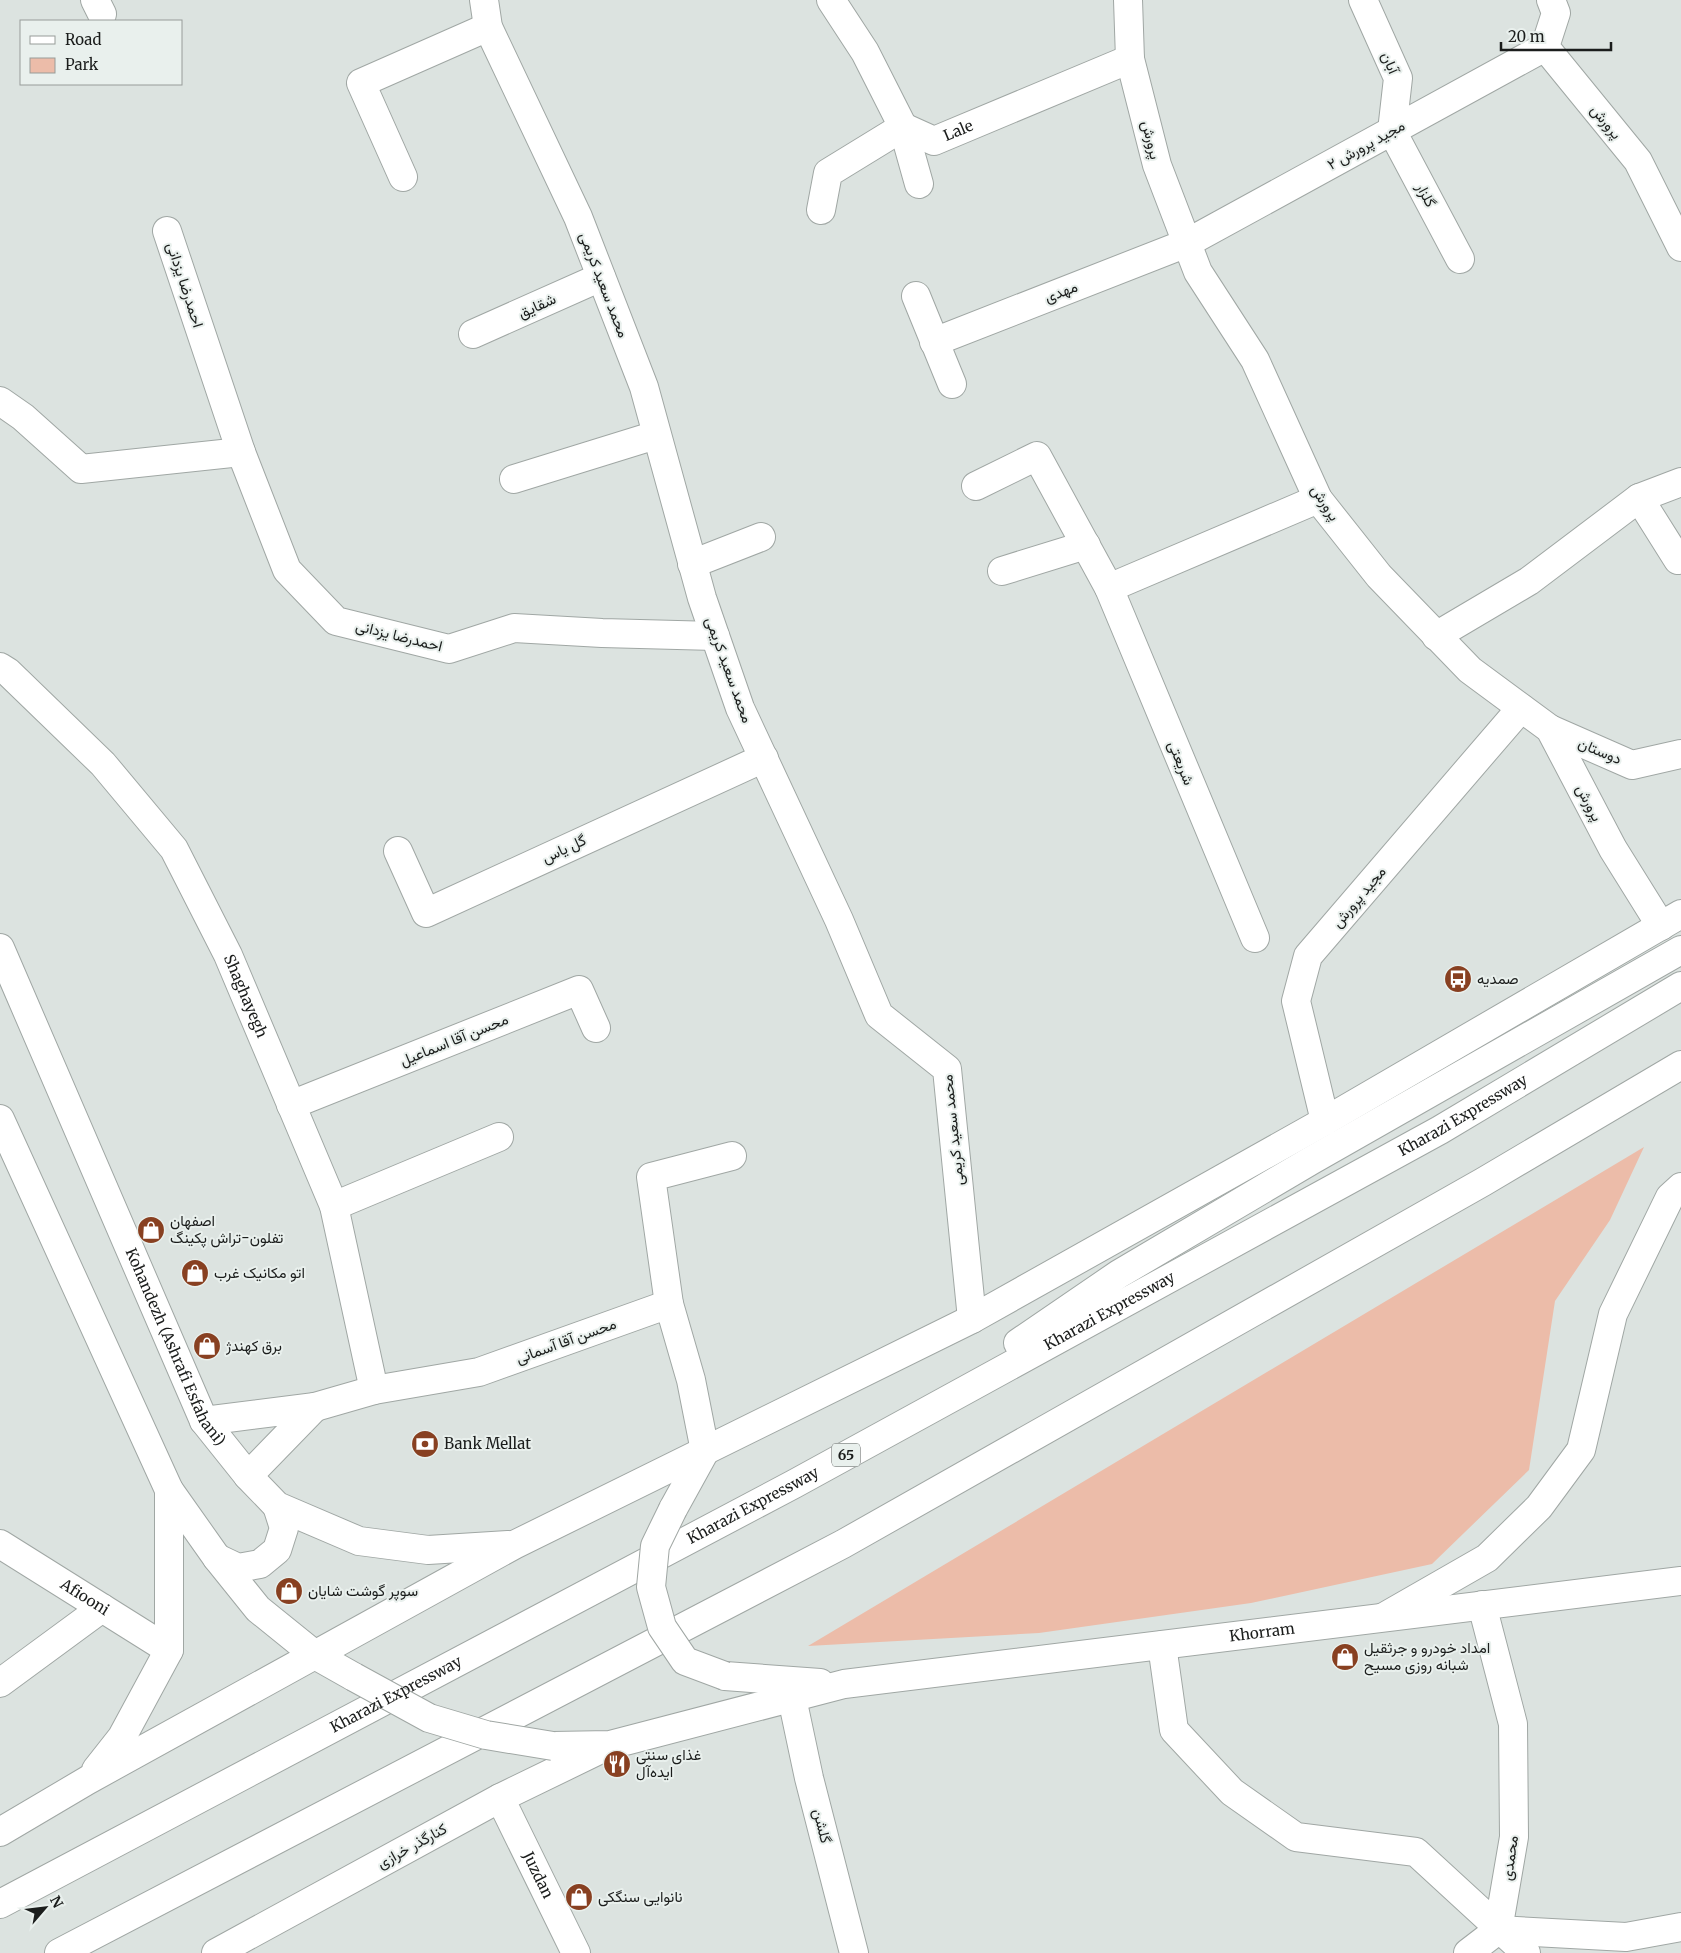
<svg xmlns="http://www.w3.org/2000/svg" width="1681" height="1953" font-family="Merriweather,Vazirmatn,serif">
	<rect width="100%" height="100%" fill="#dce3e0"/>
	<path fill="#ecbca9" d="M1644,1147L1610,1220L1555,1301L1529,1470L1432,1564L1251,1603L1039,1633L808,1646Z"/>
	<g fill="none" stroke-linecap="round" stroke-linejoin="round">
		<g stroke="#a0a7a4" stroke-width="30">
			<g id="minor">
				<path d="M95,0L102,14"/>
				<path d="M484,0L488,27L578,217L644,387L702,598L740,708L839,920L879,1015L947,1069L972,1319"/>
				<path d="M831,0L865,52L903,127L919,184"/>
				<path d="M1128,0L1130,59L1157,165L1198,272L1255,360L1318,499L1379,576L1470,670L1550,729L1613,849L1661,926"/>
				<path d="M1363,0L1398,78L1392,131L1460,259"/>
				<path d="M1551,0L1556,13L1545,47L1638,161L1681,247"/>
				<path d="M403,177L361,83L488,27"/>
				<path id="s1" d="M821,210L828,173L903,127L934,141L1130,59"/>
				<path d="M167,231L241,452L287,570L336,621L449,649L514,628L602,633L715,636"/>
				<path d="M916,296L952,384"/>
				<path d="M473,334L601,277"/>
				<path d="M934,342L1187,243L1545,47"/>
				<path d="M0,401L23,417L81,469L241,452"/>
				<path d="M514,479L656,435"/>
				<path d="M976,486L1037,456L1109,588L1318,499"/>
				<path d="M1639,498L1678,560"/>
				<path d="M692,564L761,537"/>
				<path d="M1002,571L1086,545"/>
				<path d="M1109,588L1255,938"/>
				<path d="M1436,636L1529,581L1639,498L1681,482"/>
				<path id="s2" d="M0,667L8,672L103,764L174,849L228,955L334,1206L374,1390"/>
				<path d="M1550,729L1632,765L1681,754"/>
				<path d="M398,851L426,913L764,758"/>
				<path d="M291,1105L579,990L596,1028"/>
				<path d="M1325,1121L1296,1001L1308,956L1521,708"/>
				<path d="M334,1206L499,1137"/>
				<path d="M669,1304L651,1177L732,1156"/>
				<path d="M315,1407L374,1390L479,1372L669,1304L691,1380L705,1451"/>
				<path d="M204,1421L315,1407L248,1476"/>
				<path id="s3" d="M0,1544L169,1650"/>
				<path d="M1482,1605L1513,1724L1514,1837L1498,1930"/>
				<path d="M1162,1645L1174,1730L1232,1792L1296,1837L1416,1852L1526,1953"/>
				<path d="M0,1683L102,1608"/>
				<path d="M792,1698L809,1778L854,1953"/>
				<path id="s4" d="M500,1798L576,1953"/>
				<path d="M1498,1930L1626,1937L1681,1927"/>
				<path d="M1468,1953L1498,1930"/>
			</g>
		</g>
		<g stroke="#a0a7a4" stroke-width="30">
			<g id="major">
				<path id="s5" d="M0,948L204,1421L248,1476L277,1506L359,1541L428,1550L508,1545"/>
				<path d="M0,1119L169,1490L217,1558L258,1609L315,1655L354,1677"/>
				<path d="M673,1509L705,1451"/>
				<path d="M217,1558L238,1568L260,1564L277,1550L284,1528L277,1506"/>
				<path d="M725,1676L820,1683"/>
				<path id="s6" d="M553,1746L610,1745L844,1684L1681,1581"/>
				<path d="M96,1770L122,1737L169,1650V1490"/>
				<path d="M0,1832L88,1780L514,1545L972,1319L1325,1121L1681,914"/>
				<path d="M216,1953L500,1798L601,1749"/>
			</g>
		</g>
		<g stroke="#a0a7a4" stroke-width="30">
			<g id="highway">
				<path d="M1018,1343L1119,1274L1312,1160L1681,950"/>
				<path d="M1384,1617L1487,1558L1539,1507L1581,1450L1613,1314L1670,1197L1681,1187"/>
				<path id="s7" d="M0,1904L794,1484L1440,1130L1681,986"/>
				<path d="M59,1953L843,1544L1483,1182L1681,1065"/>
			</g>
		</g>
		<use href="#minor" stroke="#fff" stroke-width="28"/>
		<use href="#major" stroke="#fff" stroke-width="28"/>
		<use href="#highway" stroke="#fff" stroke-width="28"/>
		<g stroke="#a0a7a4" stroke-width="30" stroke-linecap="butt">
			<path id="major-bridge" d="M673,1509L655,1546L651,1587L662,1627L685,1661L725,1676
				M354,1677L429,1718L486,1735L553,1746"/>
		</g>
		<use href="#major-bridge" stroke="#fff" stroke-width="28"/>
	</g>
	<defs>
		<g id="bus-disc" transform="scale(1.4375)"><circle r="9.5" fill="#884021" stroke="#e9f0ed"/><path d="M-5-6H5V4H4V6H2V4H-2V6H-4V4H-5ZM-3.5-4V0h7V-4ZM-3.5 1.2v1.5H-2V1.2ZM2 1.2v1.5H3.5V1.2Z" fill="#fff"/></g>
		<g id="shop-disc" transform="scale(1.4375)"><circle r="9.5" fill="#884021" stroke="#e9f0ed"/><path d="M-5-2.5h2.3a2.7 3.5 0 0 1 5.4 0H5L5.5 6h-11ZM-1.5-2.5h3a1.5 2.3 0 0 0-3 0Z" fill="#fff"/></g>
		<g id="bank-disc" transform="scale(1.4375)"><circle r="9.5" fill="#884021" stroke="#e9f0ed"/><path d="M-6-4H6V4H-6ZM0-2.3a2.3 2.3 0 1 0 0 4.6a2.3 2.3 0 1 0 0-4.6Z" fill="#fff"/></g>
		<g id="restaurant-disc" transform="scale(1.4375)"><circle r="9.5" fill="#884021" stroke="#e9f0ed"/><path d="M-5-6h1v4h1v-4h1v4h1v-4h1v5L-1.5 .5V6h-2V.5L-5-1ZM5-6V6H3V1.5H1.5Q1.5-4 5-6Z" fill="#fff"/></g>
	</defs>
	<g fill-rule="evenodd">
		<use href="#bus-disc" x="1458" y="979"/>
		<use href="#shop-disc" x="151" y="1230"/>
		<use href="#shop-disc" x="195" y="1273"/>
		<use href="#shop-disc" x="207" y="1346"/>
		<use href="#bank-disc" x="425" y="1444"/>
		<use href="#shop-disc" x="289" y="1591"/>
		<use href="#shop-disc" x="1345" y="1657"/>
		<use href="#restaurant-disc" x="617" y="1764"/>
		<use href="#shop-disc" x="579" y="1897"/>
	</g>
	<g text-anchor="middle" stroke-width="4" stroke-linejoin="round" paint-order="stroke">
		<rect fill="#e9f0ed" stroke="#595c5b" stroke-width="1" x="832" y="1443.5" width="28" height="23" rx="4"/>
		<g font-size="14" font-weight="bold" fill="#1b1d1c">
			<text x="846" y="1460">65</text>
		</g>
		<g font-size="15" fill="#1b1d1c" stroke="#e9f0ed">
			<text transform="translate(1390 63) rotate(67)" y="5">آبان</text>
			<text transform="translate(1606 122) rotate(51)" y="5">پرورش</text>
			<text dy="5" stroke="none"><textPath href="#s1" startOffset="186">Lale</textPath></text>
			<text transform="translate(1151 140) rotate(76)" y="5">پرورش</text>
			<text transform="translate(1366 145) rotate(-29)" y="5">مجید پرورش ۲</text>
			<text transform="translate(1426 195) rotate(62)" y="5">گلزار</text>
			<text transform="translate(185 285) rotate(72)" y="5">احمدرضا یزدانی</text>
			<text transform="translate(604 285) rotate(69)" y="5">محمد سعید کریمی</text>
			<text transform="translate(1061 292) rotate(-21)" y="5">مهدی</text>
			<text transform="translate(537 306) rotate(-24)" y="5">شقایق</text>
			<text transform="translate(1325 503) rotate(57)" y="5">پرورش</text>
			<text transform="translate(399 636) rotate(14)" y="5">احمدرضا یزدانی</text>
			<text transform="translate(729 670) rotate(70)" y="5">محمد سعید کریمی</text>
			<text transform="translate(1600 751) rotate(23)" y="5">دوستان</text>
			<text transform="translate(1181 763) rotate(68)" y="5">شریعتی</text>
			<text transform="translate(1589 803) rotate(62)" y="5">پرورش</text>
			<text transform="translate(564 849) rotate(-25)" y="5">گل یاس</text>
			<text transform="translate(1359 897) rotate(-50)" y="5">مجید پرورش</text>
			<text dy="5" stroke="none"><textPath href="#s2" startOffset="416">Shaghayegh</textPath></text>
			<text transform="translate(454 1040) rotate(-22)" y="5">محسن آقا اسماعیل</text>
			<text dy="5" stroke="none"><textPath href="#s7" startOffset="1662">Kharazi Expressway</textPath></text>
			<text transform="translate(953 1130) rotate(-96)" y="5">محمد سعید کریمی</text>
			<text dy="5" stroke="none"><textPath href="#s7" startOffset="1258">Kharazi Expressway</textPath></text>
			<text transform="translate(566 1341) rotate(-20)" y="5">محسن آقا آسمانی</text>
			<text dy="5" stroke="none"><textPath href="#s5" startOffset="436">Kohandezh (Ashrafi Esfahani)</textPath></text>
			<text dy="5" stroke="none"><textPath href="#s7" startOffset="852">Kharazi Expressway</textPath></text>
			<text dy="5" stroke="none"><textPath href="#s3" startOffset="100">Afiooni</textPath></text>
			<text dy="5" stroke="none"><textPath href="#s6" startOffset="720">Khorram</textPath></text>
			<text dy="5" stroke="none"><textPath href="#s7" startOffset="448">Kharazi Expressway</textPath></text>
			<text transform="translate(822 1826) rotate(76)" y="5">گلشن</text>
			<text transform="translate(412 1846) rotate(-29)" y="5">کنارگذر خرازی</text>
			<text transform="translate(1510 1858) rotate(-82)" y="5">محمدی</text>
			<text dy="5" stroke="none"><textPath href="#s4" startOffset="86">Juzdan</textPath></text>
		</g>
		<g font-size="15" fill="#1b1d1c" stroke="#e9f0ed" text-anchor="start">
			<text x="1477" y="984">صمدیه</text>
			<text x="170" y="1226">اصفهان<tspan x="170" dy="17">تفلون-تراش پکینگ</tspan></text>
			<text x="214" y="1278">اتو مکانیک غرب</text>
			<text x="226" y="1351">برق کهندژ</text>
			<text x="444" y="1449">Bank Mellat</text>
			<text x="308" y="1596">سوپر گوشت شایان</text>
			<text x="1364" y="1653">امداد خودرو و جرثقیل<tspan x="1364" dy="17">شبانه روزی مسیح</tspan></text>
			<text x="636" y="1760">غذای سنتی<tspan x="636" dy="17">ایده‌آل</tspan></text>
			<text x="598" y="1902">نانوایی سنگکی</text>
		</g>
	</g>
	<rect x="20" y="20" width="162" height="65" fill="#e9f0ed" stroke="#979c99"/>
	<rect x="30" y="36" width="25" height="8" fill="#ffffff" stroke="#979c99"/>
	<text x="65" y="45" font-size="15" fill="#1b1d1c">Road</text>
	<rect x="30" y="58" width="25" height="15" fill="#ecbca9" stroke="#979c99"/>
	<text x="65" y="70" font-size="15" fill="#1b1d1c">Park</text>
	<g transform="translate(45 1908) rotate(62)" stroke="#e9f0ed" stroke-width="4" paint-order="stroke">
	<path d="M0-4L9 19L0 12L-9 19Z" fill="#1b1d1c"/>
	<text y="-8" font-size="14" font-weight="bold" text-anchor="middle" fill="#1b1d1c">N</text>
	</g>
	<path d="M1501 42v8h110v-8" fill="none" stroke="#1b1d1c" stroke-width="2.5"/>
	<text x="1508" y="42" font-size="15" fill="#1b1d1c" stroke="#e9f0ed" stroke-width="4" paint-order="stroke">20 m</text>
</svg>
